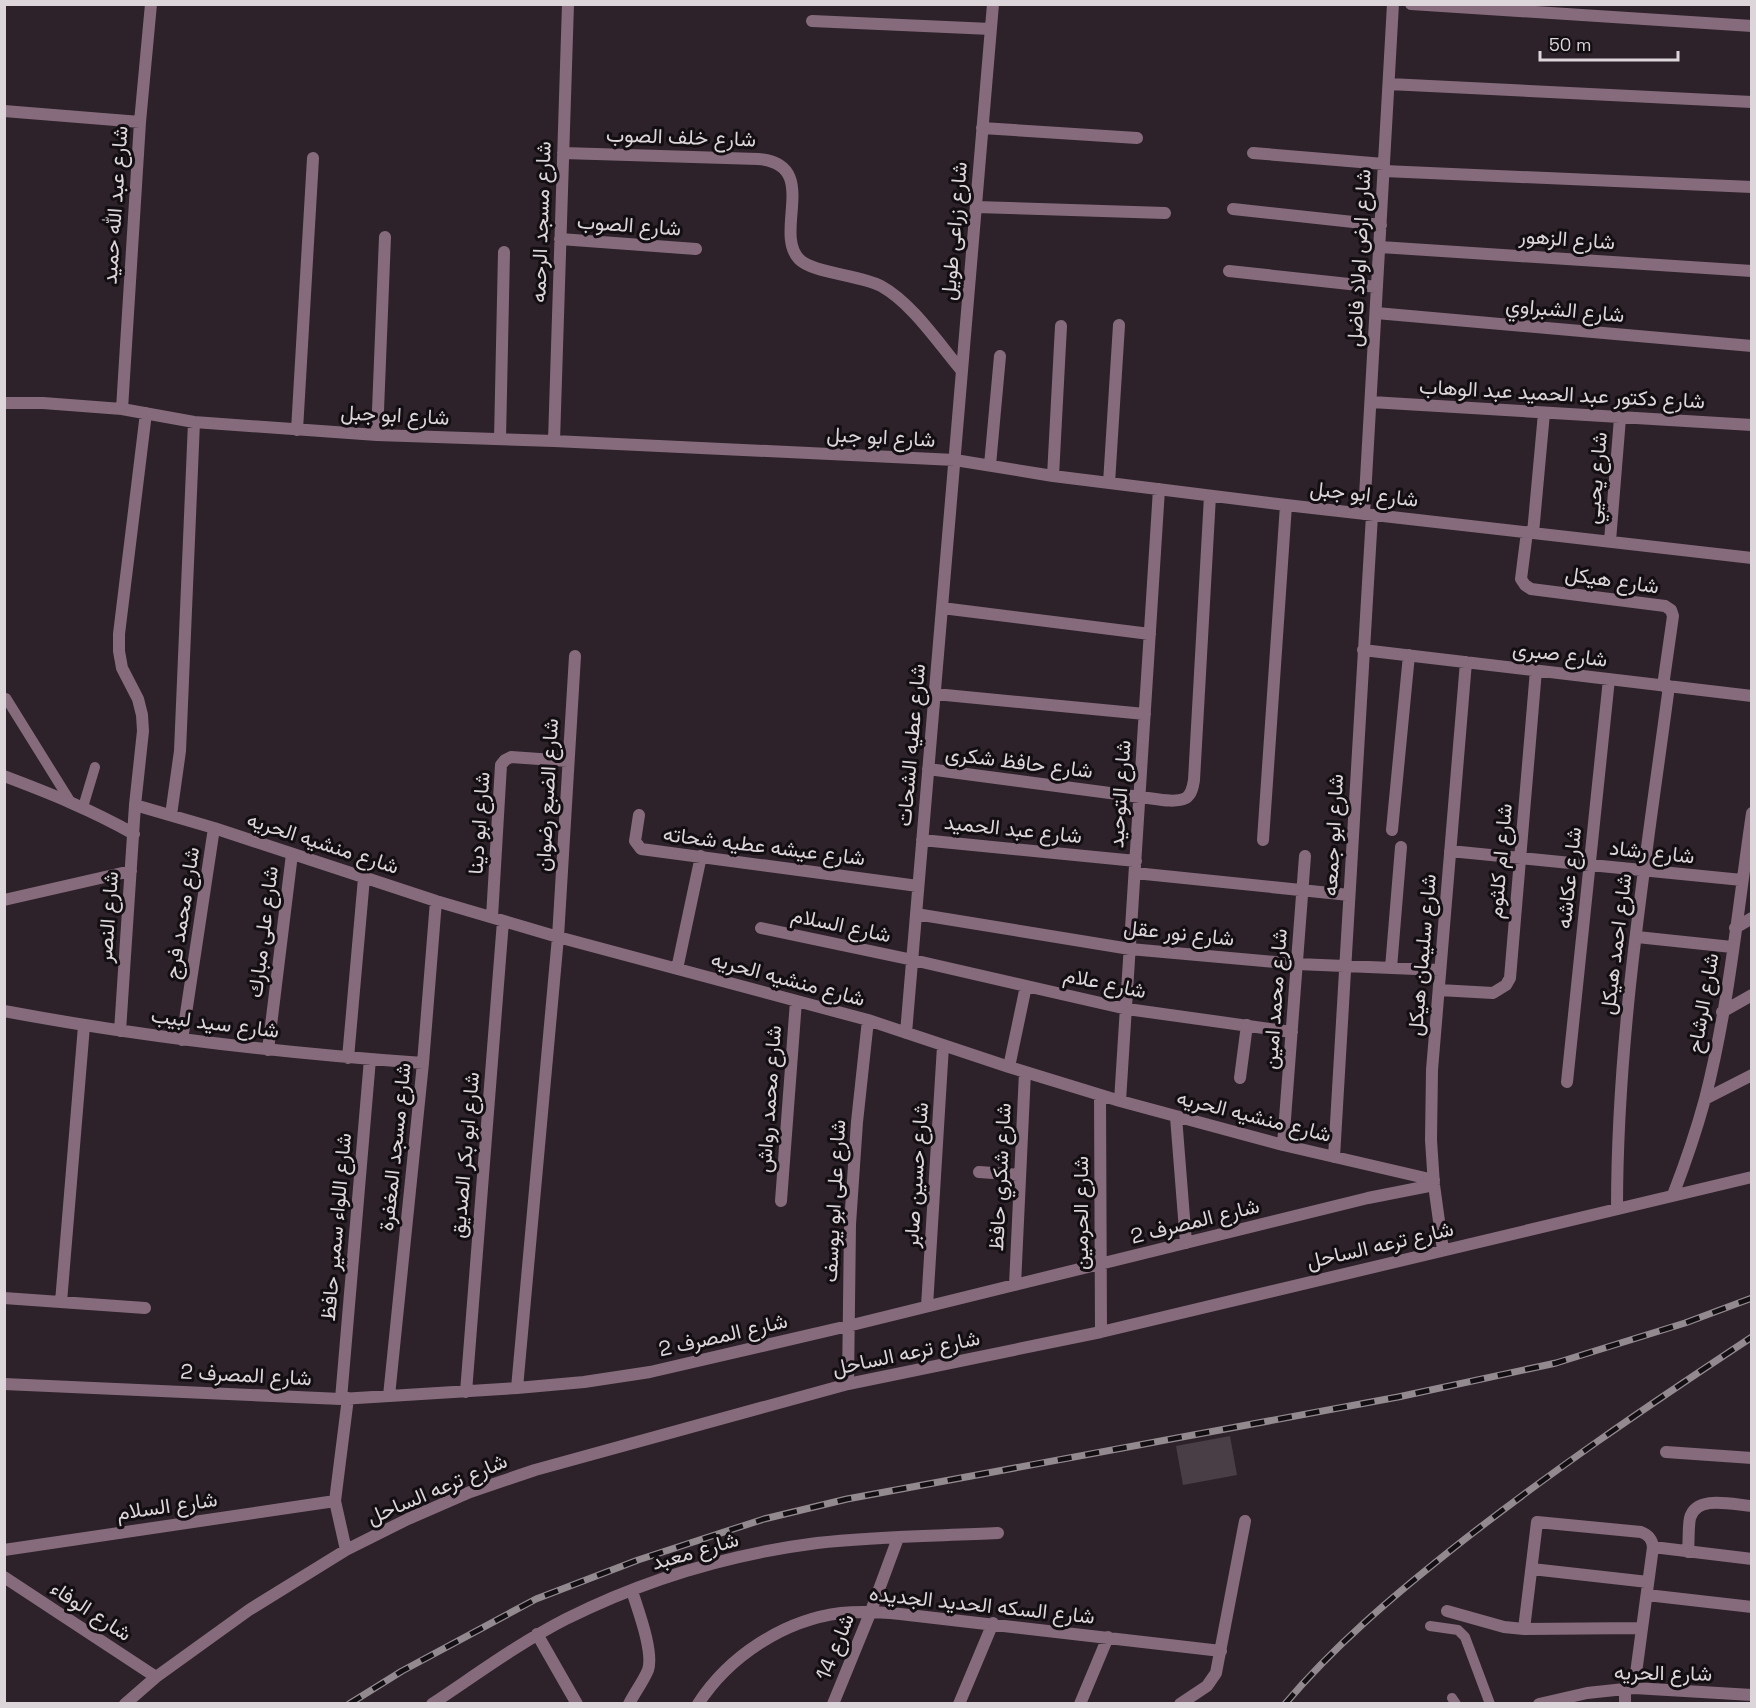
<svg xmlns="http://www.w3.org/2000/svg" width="1756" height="1708" font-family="'Space Grotesk',Vazirmatn,sans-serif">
	<rect width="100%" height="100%" fill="#2d222a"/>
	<path fill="#4a3e46" d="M1230,1436L1237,1475L1183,1485L1176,1446Z"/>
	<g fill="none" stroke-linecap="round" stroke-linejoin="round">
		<path stroke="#866b7d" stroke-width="10" d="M6,698L70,801
			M83,807L95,767
			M1430,1626L1458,1630L1465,1637L1490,1704
			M1452,1698L1456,1704"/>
		<path stroke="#866b7d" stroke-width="12" d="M1411,4L1752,26
			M812,21L991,29
			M1389,84L1752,102
			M4,111L140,122
			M982,128L1137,138
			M563,153L758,159C821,164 773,232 799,259C812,273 860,275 881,286C912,303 939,344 962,371
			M1253,153L1384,164
			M1384,171L1752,187
			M976,207L1165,213
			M1233,209L1381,225
			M560,239L696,249
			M1380,247L1752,271
			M1229,271L1377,287
			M1376,313L1752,346
			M1371,402L1752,425
			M4,403H43L122,409L194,422L377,435L554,441L955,460L1053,476L1286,505L1752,558
			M122,409L140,122L151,4
			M297,430L313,158
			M377,435L385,237
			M500,439L504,252
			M554,441L568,4
			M990,465L1000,356
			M1053,476L1061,326
			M1109,483L1119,325
			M1364,514L1393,4
			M1527,532L1521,579L1525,585L1531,589L1665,606L1671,610L1673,616L1663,686
			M1533,533L1544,413
			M1610,541L1620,418
			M942,608L1150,634
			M1363,650L1752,696
			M935,694L1145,714
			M928,769L1140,797C1153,798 1174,804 1186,798C1192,794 1193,786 1194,780L1210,496
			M4,776C49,793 92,810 134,834
			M135,805L214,828L436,901L558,937L868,1020L1009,1067L1120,1101L1283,1145L1434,1180
			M171,815L180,751L194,422
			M639,815L635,841L641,849L918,886
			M1392,830L1409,655
			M922,840L1136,861
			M1263,840L1286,505
			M1450,851L1742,880
			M1135,873L1349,895
			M4,900L131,871
			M916,914L1130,949L1297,964L1440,970
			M492,917L501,765L505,760L511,757L568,761
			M761,928L913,960L1127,1009L1292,1032
			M1735,928L1752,918
			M1637,937L1732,947
			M1391,968L1401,847
			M677,969L701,856
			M1439,990L1493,993L1506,985L1510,978L1536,670
			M4,1011C143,1037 282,1053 423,1063
			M1722,1012L1752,995
			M120,1031L135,805L143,731L142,715L138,699L122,668L119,651V634L146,413
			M906,1033L993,4
			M182,1040L214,828
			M268,1050L292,854
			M348,1058L364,878
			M1009,1067L1026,986
			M1240,1078L1247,1025
			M1567,1082L1609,679
			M1100,1095L1101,1332
			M1705,1099L1752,1075
			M1120,1101L1159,489
			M1176,1117L1186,1243
			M1283,1145L1305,856
			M1334,1157L1372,515
			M979,1172L1020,1175
			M1673,1195C1685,1164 1696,1132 1705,1099C1729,1006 1738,908 1752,813
			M781,1201L796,1001
			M1617,1208C1617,1033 1646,859 1669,686
			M1443,1250L1434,1185L1431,1140L1432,1070L1466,662
			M1015,1285L1025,1072
			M4,1298L145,1308
			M61,1302L84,1026
			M927,1306L943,1046
			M4,1384L341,1399L517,1388L584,1382L650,1372L848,1326L1368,1198L1434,1185
			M848,1384L850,1224L857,1122L868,1020
			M517,1388L558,937L575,656
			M466,1392L503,921
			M389,1396L423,1063L436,901
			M341,1399L370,1059
			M1666,1452L1752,1458
			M1653,1547L1752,1559
			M4,1550L335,1501
			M346,1550L335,1501L348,1398
			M1688,1552C1689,1541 1688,1528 1690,1518C1696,1494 1734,1505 1752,1506
			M1532,1569L1648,1582
			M4,1577L156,1677
			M1647,1595L1752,1607
			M1447,1611L1504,1627L1524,1629L1642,1628
			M1524,1629L1537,1522L1641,1532C1649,1535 1652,1539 1653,1547L1634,1688
			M537,1634L577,1704
			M1625,1689V1704
			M125,1704L156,1677L249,1610L346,1550L408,1519L470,1492L535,1470L848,1384L1101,1332L1752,1177
			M432,1704C476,1675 519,1643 566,1619C644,1580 731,1554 817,1543C877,1536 938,1536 998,1533
			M629,1704C635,1692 643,1682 648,1670C654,1652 638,1610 632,1591
			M698,1704C729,1656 784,1620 841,1613C861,1611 880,1612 900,1614L1221,1651
			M833,1704L871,1611L898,1538
			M959,1704L993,1623
			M1080,1704L1108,1637
			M1180,1704L1207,1686L1216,1673L1245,1521
			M1539,1704L1587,1693L1634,1688L1752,1695"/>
		<g stroke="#938a90" stroke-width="7">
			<path id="rail" d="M349,1704L402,1671L536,1599L638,1560L764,1519L847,1499L1398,1397L1556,1363L1685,1323L1752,1298
				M1285,1704C1334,1646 1392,1597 1451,1550C1547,1474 1649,1405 1752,1337"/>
		</g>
		<use href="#rail" stroke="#120e11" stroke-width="4.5" stroke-dasharray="14" stroke-linecap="butt"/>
	</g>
	<g text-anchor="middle" stroke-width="6" stroke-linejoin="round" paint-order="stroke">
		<g font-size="21" fill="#dcd5da" stroke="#120e11">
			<text transform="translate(681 137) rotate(2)" y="7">شارع خلف الصوب</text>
			<text transform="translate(115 205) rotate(-86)" y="7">شارع عبد الله حميد</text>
			<text transform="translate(541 222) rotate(-88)" y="7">شارع مسجد الرحمه</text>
			<text transform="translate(629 225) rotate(4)" y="7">شارع الصوب</text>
			<text transform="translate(954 231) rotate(-85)" y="7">شارع زراعى طويل</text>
			<text transform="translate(1567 239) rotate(4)" y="7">شارع الزهور</text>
			<text transform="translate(1359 258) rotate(-87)" y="7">شارع ارض اولاد فاضل</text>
			<text transform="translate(1565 310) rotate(5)" y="7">شارع الشبراوي</text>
			<text transform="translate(1562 394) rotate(3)" y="7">شارع دكتور عبد الحميد عبد الوهاب</text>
			<text transform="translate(395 415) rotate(3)" y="7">شارع ابو جبل</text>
			<text transform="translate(881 437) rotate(3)" y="7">شارع ابو جبل</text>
			<text transform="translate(1596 478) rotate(-85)" y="7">شارع يحيي</text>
			<text transform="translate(1364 494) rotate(6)" y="7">شارع ابو جبل</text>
			<text transform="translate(1612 580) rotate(8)" y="7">شارع هيكل</text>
			<text transform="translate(1560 654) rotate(7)" y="7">شارع صبرى</text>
			<text transform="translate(911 745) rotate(-85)" y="7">شارع عطيه الشحات</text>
			<text transform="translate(1019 762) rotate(7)" y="7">شارع حافظ شكرى</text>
			<text transform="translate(1120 794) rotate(-86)" y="7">شارع التوحيد</text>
			<text transform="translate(547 795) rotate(-87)" y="7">شارع الضبع رضوان</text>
			<text transform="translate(479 823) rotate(-86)" y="7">شارع ابو دينا</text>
			<text transform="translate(1013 829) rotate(6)" y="7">شارع عبد الحميد</text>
			<text transform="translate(1333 835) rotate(-87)" y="7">شارع ابو جمعه</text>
			<text transform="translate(323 843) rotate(18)" y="7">شارع منشيه الحريه</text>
			<text transform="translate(764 846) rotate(7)" y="7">شارع عيشه عطيه شحاته</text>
			<text transform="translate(1652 852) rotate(6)" y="7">شارع رشاد</text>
			<text transform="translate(1500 861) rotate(-85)" y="7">شارع ام كلثوم</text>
			<text transform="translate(1569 878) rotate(-84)" y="7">شارع عكاشه</text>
			<text transform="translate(182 913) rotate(-81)" y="7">شارع محمد فرج</text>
			<text transform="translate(108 917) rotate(-86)" y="7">شارع النصر</text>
			<text transform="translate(841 925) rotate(12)" y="7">شارع السلام</text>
			<text transform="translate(263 932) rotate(-83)" y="7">شارع على مبارك</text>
			<text transform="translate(1179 933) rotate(6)" y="7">شارع نور عقل</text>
			<text transform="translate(1616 944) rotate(-83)" y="7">شارع احمد هيكل</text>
			<text transform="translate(1422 955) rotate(-85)" y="7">شارع سليمان هيكل</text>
			<text transform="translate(788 979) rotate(15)" y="7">شارع منشيه الحريه</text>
			<text transform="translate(1105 983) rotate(12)" y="7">شارع علام</text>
			<text transform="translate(1275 999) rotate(-86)" y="7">شارع محمد امين</text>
			<text transform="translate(1703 1003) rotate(-80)" y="7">شارع الرشاح</text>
			<text transform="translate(215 1023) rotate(7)" y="7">شارع سيد لبيب</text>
			<text transform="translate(769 1099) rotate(-86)" y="7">شارع محمد رواش</text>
			<text transform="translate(1254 1116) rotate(14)" y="7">شارع منشيه الحريه</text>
			<text transform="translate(395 1147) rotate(-84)" y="7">شارع مسجد المغفرة</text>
			<text transform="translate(465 1155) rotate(-85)" y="7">شارع ابو بكر الصديق</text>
			<text transform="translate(916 1175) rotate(-86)" y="7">شارع حسين صابر</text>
			<text transform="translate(1000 1177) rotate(-87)" y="7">شارع شكري حافظ</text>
			<text transform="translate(834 1201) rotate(-87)" y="7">شارع على ابو يوسف</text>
			<text transform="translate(1081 1213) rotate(-90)" y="7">شارع الحرمين</text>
			<text transform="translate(1195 1221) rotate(-14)" y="7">شارع المصرف 2</text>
			<text transform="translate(336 1227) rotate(-85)" y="7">شارع اللواء سمير حافظ</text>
			<text transform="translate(1380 1245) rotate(-13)" y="7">شارع ترعه الساحل</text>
			<text transform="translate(723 1335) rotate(-13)" y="7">شارع المصرف 2</text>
			<text transform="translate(906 1353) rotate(-12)" y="7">شارع ترعه الساحل</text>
			<text transform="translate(246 1375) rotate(3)" y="7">شارع المصرف 2</text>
			<text transform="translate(437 1489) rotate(-23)" y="7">شارع ترعه الساحل</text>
			<text transform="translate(167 1506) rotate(-8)" y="7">شارع السلام</text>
			<text transform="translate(695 1551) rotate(-16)" y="7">شارع معبد</text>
			<text transform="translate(982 1605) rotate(6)" y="7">شارع السكه الحديد الجديده</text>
			<text transform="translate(91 1611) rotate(33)" y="7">شارع الوفاء</text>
			<text transform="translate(835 1647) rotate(-68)" y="7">شارع 14</text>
			<text transform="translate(1663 1673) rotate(1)" y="7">شارع الحريه</text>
		</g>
	</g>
	<rect width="1756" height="1708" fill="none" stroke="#dcd5da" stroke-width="12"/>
	<path d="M1540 51v9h138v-9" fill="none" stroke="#dcd5da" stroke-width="3"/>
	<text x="1549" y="51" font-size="18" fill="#dcd5da" stroke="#120e11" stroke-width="4.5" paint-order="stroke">50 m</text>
</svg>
